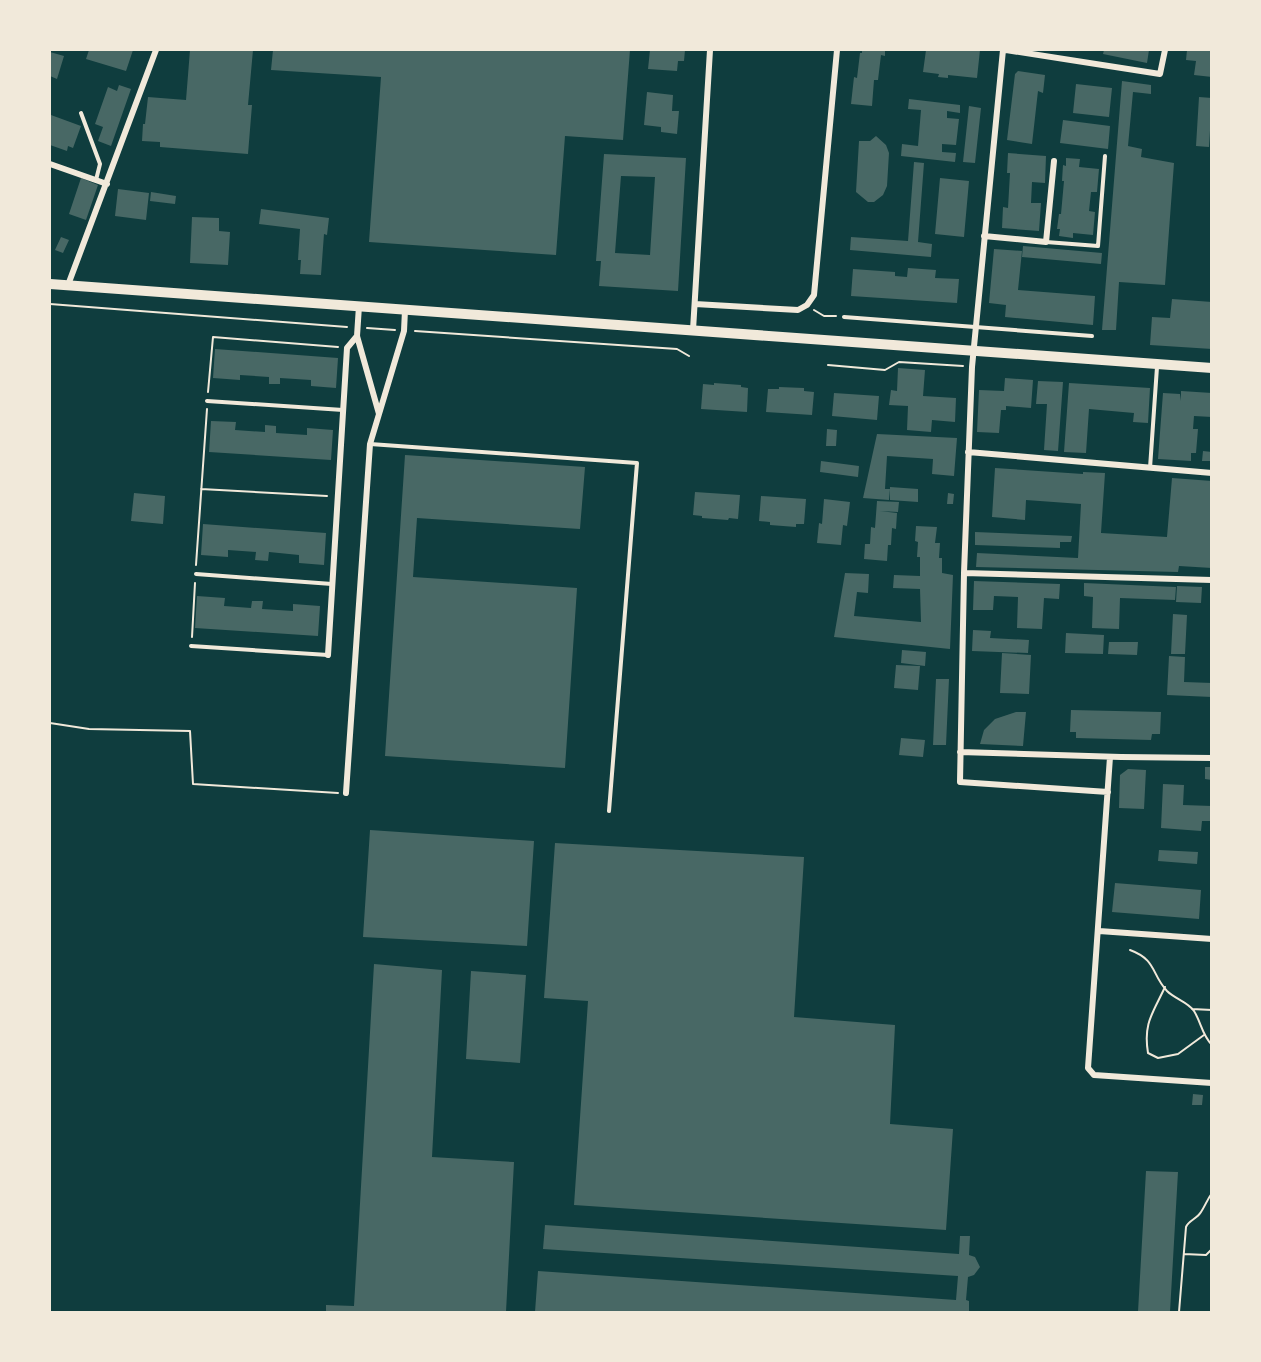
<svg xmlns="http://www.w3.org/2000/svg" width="1261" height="1362" font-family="Rubik,sans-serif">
	<rect width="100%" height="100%" fill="#0f3d3e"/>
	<path fill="#486865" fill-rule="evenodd" d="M89,50H133L126,71L86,59Z
		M190,50H253L248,105H252L248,154L160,147V142L142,141L143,124H145L148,97L186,100Z
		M273,50H630L623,140L565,136L556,255L369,242L381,77L271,70Z
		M650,50H685L684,61H678L677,71L648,69Z
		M862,50H885V56L881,55L878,80H874L872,106L851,104L854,77L857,78L860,53H862Z
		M926,50H980L977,78L948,75V78L938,77L939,74L923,72Z
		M1104,50H1149L1147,63L1103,54Z
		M1187,50H1211L1212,77L1194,75L1196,61L1186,60Z
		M50,52L64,56L57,79L50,76Z
		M1018,71L1045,75L1043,93L1038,91L1032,144L1007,140L1015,74Z
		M1122,81L1151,85V94L1133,92L1128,146L1142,149L1141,157L1174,163L1165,285L1119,282L1116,330H1102Z
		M1076,84L1112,88L1109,117L1073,113Z
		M119,85L131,89L111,146L98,141L103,127L95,124L108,87L117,91Z
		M647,92L673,95L672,111H679L677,134L661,132V127L644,125Z
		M1199,97L1212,98L1209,147L1196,146Z
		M909,99L960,105V113L947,111V118L959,119L956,145L942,144V152L956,153L955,162L901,156L902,144L918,146L921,110L908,109Z
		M969,106L981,108L975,163L963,162Z
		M51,115L81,126L73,148L68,146L67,151L50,145Z
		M1063,120L1110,126L1108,149L1060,143Z
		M876,136L886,145L889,153L887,186L883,195L874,202H868L856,192L859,141H870Z
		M1008,153L1046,156L1045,183L1032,182L1031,203H1041L1039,231L1002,228L1003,207L1008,208L1010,173H1007Z
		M604,154L686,158L678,291L599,286L601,261H596ZM621,176L655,177L650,255L615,253Z
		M1066,158L1080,159L1079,167L1099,169L1097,192H1091L1089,211L1095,212L1093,235L1073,233V238L1059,236L1060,229H1057L1059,214H1061L1064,181H1062L1063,165L1066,166Z
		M914,162L924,163L918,242L932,244L931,257L850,250L851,237L908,241Z
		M81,178L98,185L86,220L69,214Z
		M940,178L969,181L964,237L935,234Z
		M118,189L149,193L146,220L115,216Z
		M151,192L176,196L175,204L150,201Z
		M261,209L329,218L327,235L324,234L321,275L300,274L301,260H298L300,229L259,224Z
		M192,217L219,218V231L230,232L228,265L190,263Z
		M61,237L69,240L63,253L55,250Z
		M1023,246L1102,253L1101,264L1022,257Z
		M994,249L1022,251L1018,290L1095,296L1093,325L1005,317L1006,305L989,303Z
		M908,268L936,270L935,278L959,279L957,303L851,296L853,269L895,272V276L907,277Z
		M1172,299L1212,302V349L1150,345L1152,317L1170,318Z
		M215,349L338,358L336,388L311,386V380L280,378V384H269V377L240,375V380L213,378Z
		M898,368L925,370L923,396L956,398L955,422L932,420L931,432L907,430L908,406L889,405L891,390L897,391Z
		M1005,378L1033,380L1031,408L1006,406V410H1001L999,433L977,432L979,390L1004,391Z
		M1038,381L1063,382L1058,451L1044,450L1047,404H1036Z
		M714,383L741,385V387L748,388L747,412L701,409L703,384L714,385Z
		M1069,383L1150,388L1148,423L1133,422L1134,413L1089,409L1086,453L1064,452Z
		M779,387L804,388V391L814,392L812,415L766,412L768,389H779Z
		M1181,391L1212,393V417L1194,416L1193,429H1198L1196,453H1191V461L1158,459L1163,393L1180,394L1181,401Z
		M834,393L879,396L877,420L832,416Z
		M211,421L236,422L235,430L265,432V425L276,426V433L307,435V428L333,430L331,460L209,452Z
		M827,429L837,430L836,446H826Z
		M877,434L957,438L954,476L932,474L933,459L887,456L885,489H890L889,500L863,498Z
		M1203,451L1212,452V461H1202Z
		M405,455L585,467L580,529L417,518L413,577L577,588L565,768L385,756Z
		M821,461L859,466L858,477L820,472Z
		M995,468L1083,474V472L1105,473L1101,533L1167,537L1172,478L1212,481V568L1179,566L1178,572L976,567L977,553L1078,558L1081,504L1026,500L1025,520L992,517Z
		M890,487L918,489V502L890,500Z
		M695,492L740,495L738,519L729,518L728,520L702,518V516L693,515Z
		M134,493L165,496L163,524L131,521Z
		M948,493L954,494L953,504H947Z
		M761,496L806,499L804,524H796V527L770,525V522L759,521Z
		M824,499L850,502L847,526L843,525L841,545L817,543L819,523L822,524Z
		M877,501L899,502L898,512L880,511L897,513L896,529L892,528L891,545H888L887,561L864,559L865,544H870L871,527L875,528Z
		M203,524L326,533L324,565L299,563V555L269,552L268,561L255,560L256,552L228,550V557L201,555Z
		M916,526L937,527L935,543H940L939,558H942V573L953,575L950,649L834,637L845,573L869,574L868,593L857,592L854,616L921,622L920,589L893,588L894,575L920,576V557H917L918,542L915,541Z
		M975,532L1072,536L1071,542H1060V548L975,545Z
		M974,581L1060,584L1059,599L1044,598L1042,629L1017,628L1018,597L994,596L993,610H973Z
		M1084,583L1176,587L1175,600L1120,598L1119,629L1092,628L1093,597L1084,596Z
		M1177,586L1202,587L1201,603L1176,602Z
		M197,596L225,598L224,606L251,608L252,601H263L262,609L293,611V604L320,606L318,636L195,628Z
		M1173,614L1187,615L1185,654H1171Z
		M973,630L991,631L990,638L1029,640L1028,653L972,651Z
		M1066,633L1104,635L1103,654L1065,653Z
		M1109,642H1138L1137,655L1108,654Z
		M902,650L926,652L925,666L901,663Z
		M1002,653L1031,655L1029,694L1000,693Z
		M1169,656L1185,657L1184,682L1212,683V697L1167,695Z
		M896,665L920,666L918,690L894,688Z
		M936,679H949L946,745H933Z
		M1071,710L1161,712L1160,734H1152L1151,740L1076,738V732H1070Z
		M1016,712H1026L1023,746L980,744L984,730L995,719Z
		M901,738L925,740L923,757L899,755Z
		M1205,767H1212V780L1205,779Z
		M1128,769L1146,770L1144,809L1119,808L1120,775Z
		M1163,784L1184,785L1183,805L1212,806V821H1202L1201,831L1161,828Z
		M370,830L534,841L527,946L363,937Z
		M555,843L804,857L794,1017L895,1025L890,1124L953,1129L946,1230L574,1205L588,1001L544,998Z
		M1159,850L1198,852L1197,864L1158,861Z
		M1115,883L1201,890L1199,919L1112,912Z
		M374,964L442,970L432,1157L514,1162L506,1312H326V1305L354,1306Z
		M471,971L526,975L520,1063L466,1059Z
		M1193,1094L1203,1095L1202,1105H1192Z
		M1146,1171L1178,1172L1170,1312H1138Z
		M545,1225L959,1254L960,1236H970L969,1255L975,1257L980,1267L974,1275L968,1277L966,1300L969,1301V1312H535L538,1271L956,1300L958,1276L543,1249Z"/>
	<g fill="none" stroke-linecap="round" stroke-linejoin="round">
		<path stroke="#f1e9da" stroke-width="2" d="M50,304L347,327
			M814,310L824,316H836
			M367,328L395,330
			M415,331L677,349L689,356
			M828,365L885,370L899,362L963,366
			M208,392L213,337L338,347
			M201,489L327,496
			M196,565L207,409
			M192,637L195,583
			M50,723L89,729L190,731L193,784L338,793
			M1130,950C1157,960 1151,974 1167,991C1175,999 1188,1002 1194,1011C1201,1022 1202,1035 1212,1045
			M1165,987C1153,1013 1143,1023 1148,1053L1158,1058L1178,1054L1204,1035
			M1192,1009L1212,1010
			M1184,1254L1206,1255L1212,1249
			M1179,1312L1186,1227C1189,1220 1197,1219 1201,1212C1205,1206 1207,1200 1212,1193"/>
		<path stroke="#f1e9da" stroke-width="4" d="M81,113L100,164L96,180
			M1046,242L1098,246L1105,156
			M844,317L1092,336
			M207,401L343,410
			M370,444L637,463L609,811
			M1150,468L1157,367
			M196,574L332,584
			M191,646L328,655"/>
		<path stroke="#f1e9da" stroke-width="6" d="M1003,50L972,367L964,573L960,782L1108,792
			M1006,50L1160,74L1165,50
			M50,164L107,184
			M984,236L1046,242L1054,161
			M68,285L156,50
			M695,304L798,310L807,305L814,295L837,50
			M359,306L357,336L379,414
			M693,330L710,50
			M968,452L1212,473
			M964,573L1212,580
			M328,655L347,348L357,336
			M960,752L1121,757L1212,758
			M1110,757L1088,1068L1094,1075L1212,1083
			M346,793L370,444L404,331L405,310
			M1099,931L1212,939"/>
		<path stroke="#f1e9da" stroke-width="10" d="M50,284L1212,368"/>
	</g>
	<rect width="1261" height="1362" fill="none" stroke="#f1e9da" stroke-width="102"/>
</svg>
